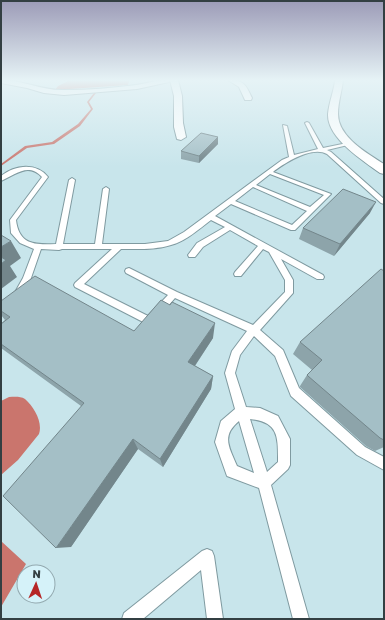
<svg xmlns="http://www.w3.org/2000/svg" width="385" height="620" font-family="'Golos Text',sans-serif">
	<rect width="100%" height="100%" fill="#c8e5eb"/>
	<path fill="#ca756d" d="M70,80H127L129,81L128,85L55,90L58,86Z
		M9,397C14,397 20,396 25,399C34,407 43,422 39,434L18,460L1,475V401Z
		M1,541L26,564L1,607Z"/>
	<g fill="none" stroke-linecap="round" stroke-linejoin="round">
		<path fill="#ca756d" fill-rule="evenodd" d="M94,93H96L89,102L93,109L80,126L54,144L27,148L1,166V164L25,146L52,142L78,124L91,109L87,102Z"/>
		<g stroke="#7f9aa0" stroke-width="2">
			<path id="lane" d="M307,122L309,123L323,148L352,142V144L327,150L331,152L384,199V204L381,203L327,154C312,146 286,162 273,172L331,194L295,230H291L231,204L215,216L323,275L324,277L323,279H317L281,259L293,280V293L260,330L283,350L299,388L365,447L384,457V470L357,455L291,396L275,356L254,336L240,355L235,373L246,407L260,408L278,416L290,439V465L288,469L271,485L309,619H293L259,488L227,476L215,442L221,421L235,409L225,373L232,351L247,331L175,298L152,324L149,325L75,287L74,285L75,283L112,249H62L59,250L41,249L31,278L21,296H15L14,294L23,278L34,249L20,243L11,233L10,220L42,177C28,162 15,175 1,181V176C15,165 36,162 48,177L16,220C19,245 35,245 56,244L69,180L72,178L75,180L63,244H95L103,189L106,187L109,189L102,244H145L168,241L184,232L282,160L289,157L283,125L287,126L294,155L318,149L305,123ZM270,174L324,195L310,207L256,185ZM253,187L307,211L292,225L235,201ZM211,220L225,227L197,243L188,255L189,257H195L203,247L230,230L258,246L235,272L234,274L235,276H241L263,249L269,252L285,280V292L253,325L177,292L129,268L126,269L125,271L126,273L168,295L148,316L84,284L121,249C137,249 155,250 171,245C186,241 199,229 211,220ZM250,419C279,422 278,437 278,462L267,472ZM239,421L254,473L237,466C229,447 221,436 239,421Z
				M207,549L212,551L214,556L223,619H207L201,570L143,619H122L124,613L202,551Z"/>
		</g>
		<g stroke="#7f9aa0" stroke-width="2">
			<path id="street" d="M1,80C23,80 43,91 65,90C88,90 113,88 136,85C148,83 158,80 170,80L169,82L137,89L64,95L44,93L27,88L1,83Z
				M170,80H178L182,96L183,123L186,137L181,140L177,139L174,127V96Z
				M228,80C244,80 246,85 252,98L251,100H245L239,87Z
				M335,80H343C342,91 338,102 338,114C338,137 367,153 384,164V174L380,173C362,160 327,138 328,114C329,102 334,91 335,80Z"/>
		</g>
		<use href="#lane" fill="#fff" fill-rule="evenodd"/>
		<use href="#street" fill="#fff" fill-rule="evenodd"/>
	</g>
	<path fill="#8da4aa" d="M218,137V144L199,163L181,159V151Z
		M370,213L334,256L299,239L303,228Z
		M384,271V447L375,451L366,446L300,387V386L307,375L312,370L293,354L300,342Z
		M1,301L134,331L213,338L195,366L213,376L211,389L163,467L138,449L71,547L81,406L1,348V324L5,320L1,315Z"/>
	<path fill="#73868b" d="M218,137V144L199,163V156Z
		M376,202L370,213L334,256L340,244Z
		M11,241L21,258L10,266L17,277L1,289V247Z
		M215,323L213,338L188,376V362Z
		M213,376L211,389L163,467L160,459Z
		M133,439L138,449L71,547L56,548Z"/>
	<path fill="#a4bfc6" stroke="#73868b" d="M201,133L218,137L199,156L181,151Z
		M343,189L376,202L340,244L303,228Z
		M1,235L11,241L1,247Z
		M1,257L6,260L1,264Z
		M381,269L384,271V440L380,438L308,376L307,375L322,360L300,342Z
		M35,276L134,331L161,300L170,305L172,302L215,323L188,362L213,376L160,459L133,439L56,548L3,496L84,403L1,344V324L10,317L1,311V301Z"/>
	<linearGradient id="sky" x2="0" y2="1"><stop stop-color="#9c9bb7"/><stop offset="0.48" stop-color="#e6f3f6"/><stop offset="1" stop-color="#e6f3f6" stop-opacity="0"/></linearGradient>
	<rect width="385" height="167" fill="url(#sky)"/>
	<rect width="385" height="620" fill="none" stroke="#333f42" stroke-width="4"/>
	<g transform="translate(36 584) rotate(3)"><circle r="19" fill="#d5f2f9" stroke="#94aab0"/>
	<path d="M0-3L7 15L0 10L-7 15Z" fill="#b62626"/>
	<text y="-6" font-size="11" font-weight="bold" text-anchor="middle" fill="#333f42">N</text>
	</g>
</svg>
